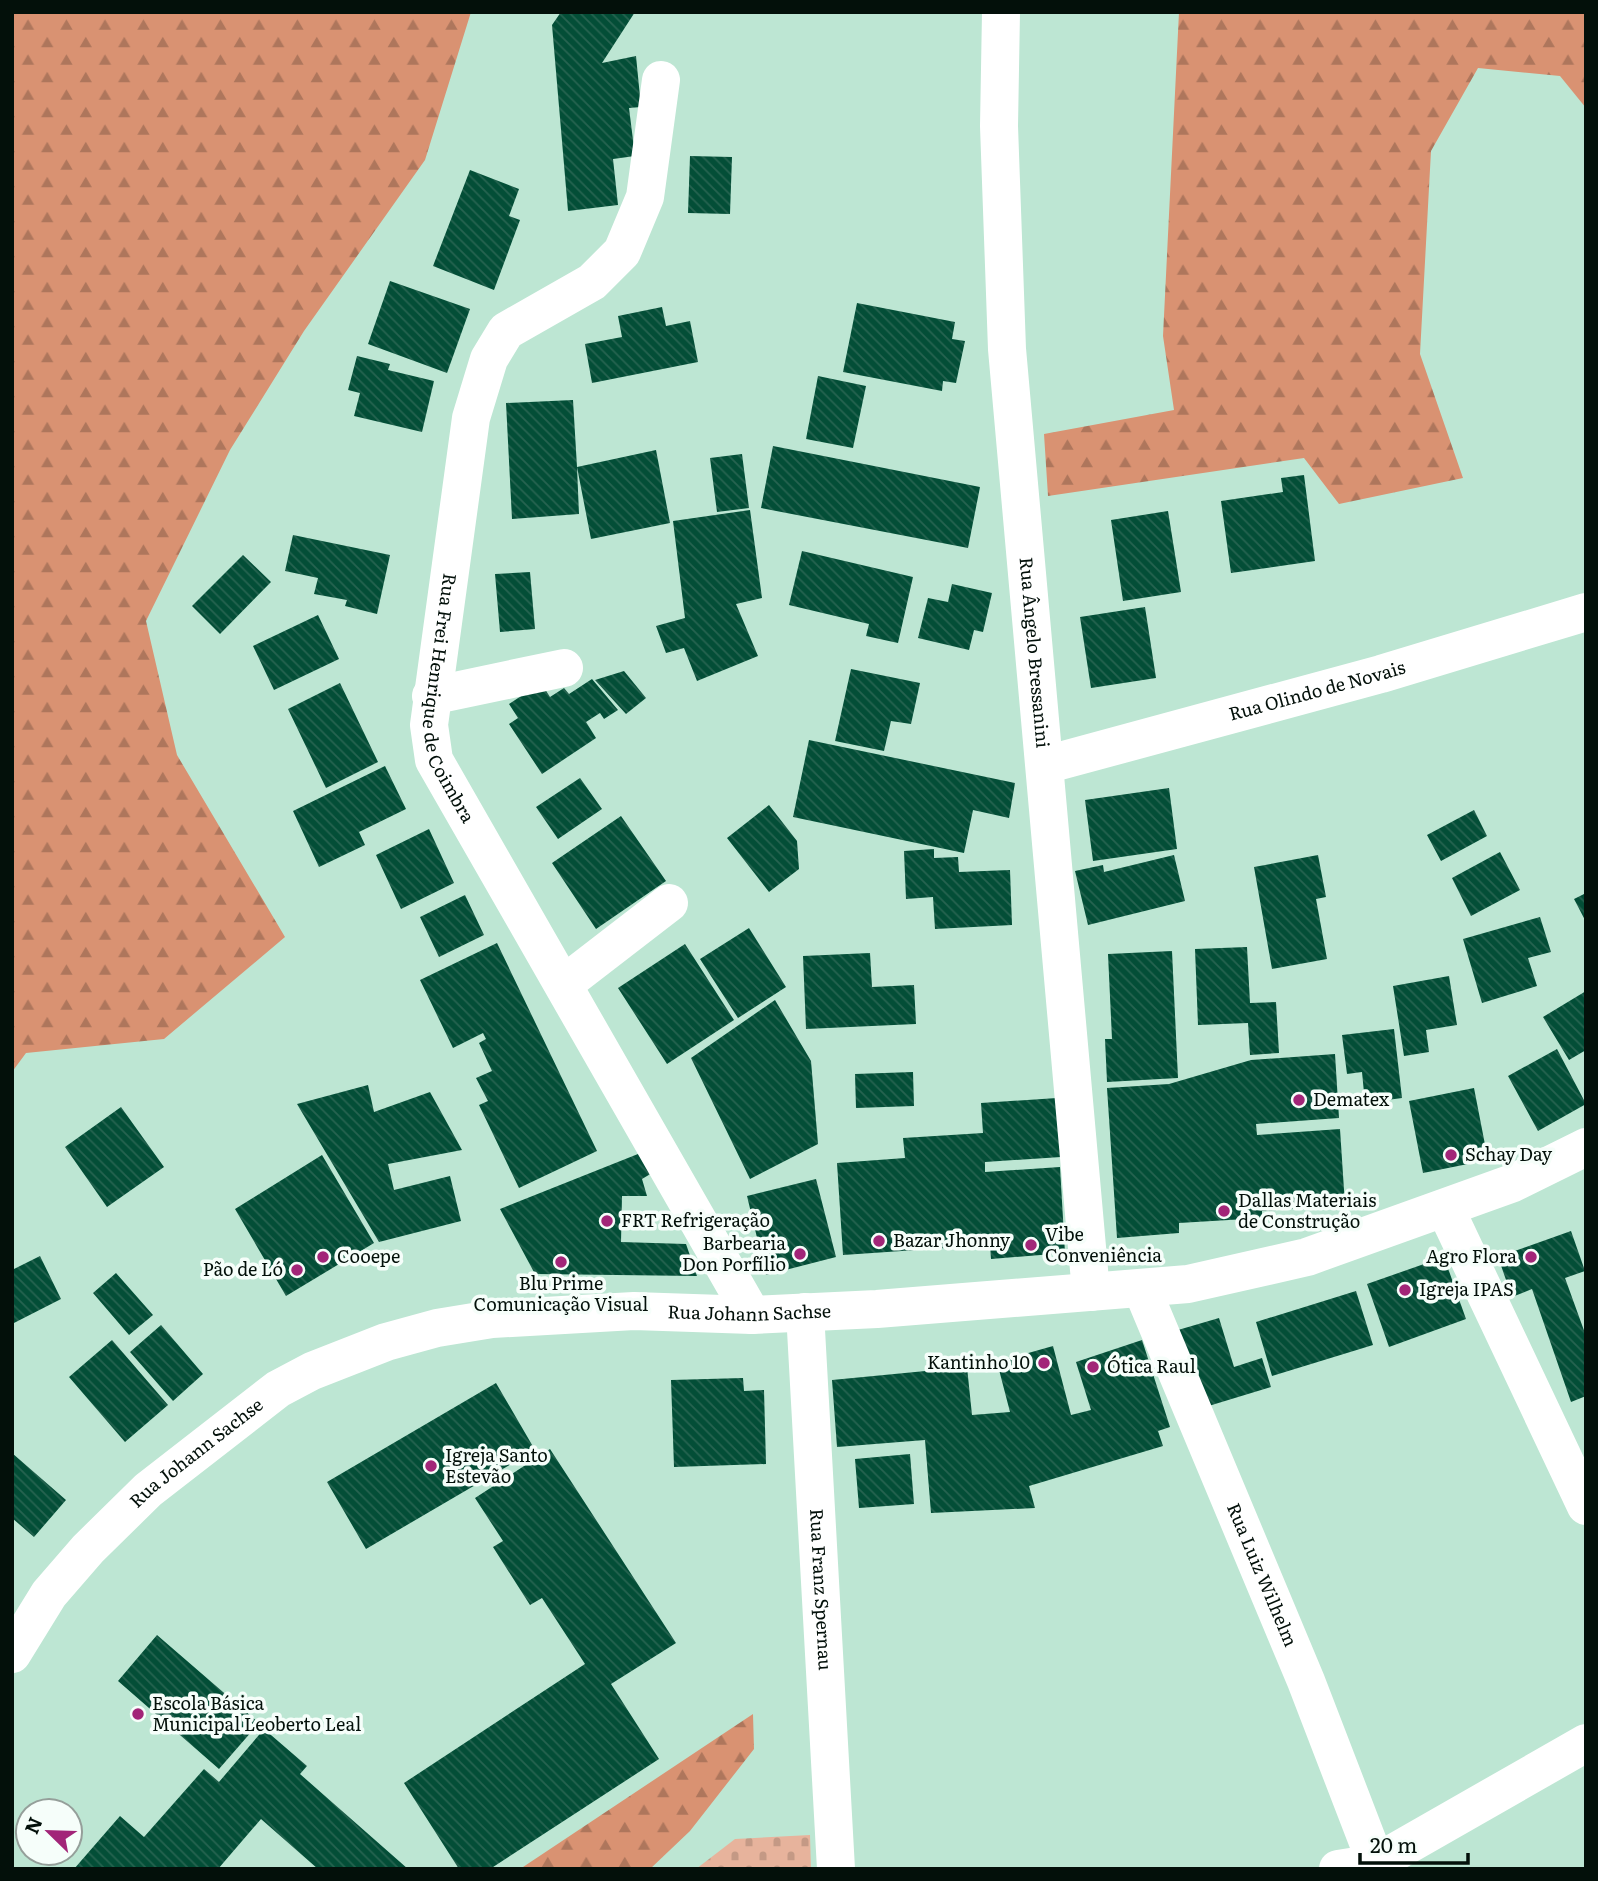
<svg xmlns="http://www.w3.org/2000/svg" width="1598" height="1881" font-family="Literata,serif">
	<defs>
		<pattern id="forest-firs" width="22" height="20" patternUnits="userSpaceOnUse" patternTransform="scale(1.75)"><rect width="22" height="20" fill="#d99272"/><path d="M5 1l3.5 6h-7zM16 11l3.5 6h-7z" fill="#ae765c"/></pattern>
		<pattern id="cemetery-stones" width="16" height="16" patternUnits="userSpaceOnUse" patternTransform="scale(1.75)"><rect width="16" height="16" fill="#e7b39c"/><path d="M2 7V4a2 2 0 0 1 4 0v3zM10 15v-3a2 2 0 0 1 4 0v3z" fill="#c49985"/></pattern>
		<pattern id="building-back-hatch" width="6" height="6" patternUnits="userSpaceOnUse" patternTransform="scale(1.75)"><rect width="6" height="6" fill="#034e37"/><path d="M-1 5l2 2M0 0l6 6M5-1l2 2" fill="none" stroke="#266350"/></pattern>
	</defs>
	<rect width="100%" height="100%" fill="#bde6d3"/>
	<path fill="url(#forest-firs)" d="M12,12H471L425,160L304,331L230,450L146,621L177,755L285,937L164,1039L26,1053L12,1072Z
		M1179,12H1586V108L1560,76L1478,68L1431,151L1420,354L1463,478L1339,504L1304,458L1048,496L1044,434L1174,410L1163,336Z
		M753,1714L754,1749L690,1831L650,1869H520Z"/>
	<path fill="url(#cemetery-stones)" d="M810,1835L811,1869H696L735,1839Z"/>
	<path fill="url(#building-back-hatch)" d="M561,12H635L602,63L636,56L641,107L629,108L635,156L613,159L618,205L568,211L552,25Z
		M690,156L732,157L730,214L688,213Z
		M470,170L519,189L509,216L520,220L494,290L433,266Z
		M390,281L470,309L447,373L368,344Z
		M857,303L955,322L952,339L965,341L956,383L943,381L942,391L843,372Z
		M662,307L666,326L690,321L698,362L592,383L585,344L622,337L618,316Z
		M357,356L390,364L388,370L434,381L422,432L354,416L360,393L348,390Z
		M818,376L866,386L853,448L806,439Z
		M573,400L577,467L656,450L670,523L591,539L577,467L579,514L512,519L506,403Z
		M773,446L980,487L968,548L761,508Z
		M742,454L749,508L717,512L710,458Z
		M1304,475L1315,561L1231,573L1221,501L1283,492L1281,478Z
		M750,510L762,598L736,604L758,656L697,681L684,648L666,653L656,626L685,618L673,521Z
		M1168,511L1181,592L1123,601L1111,520Z
		M293,535L390,555L377,614L345,606L347,600L314,594L318,578L285,571Z
		M802,551L913,577L898,643L866,636L869,624L789,605Z
		M243,555L271,582L220,634L192,606Z
		M530,572L535,629L500,632L495,574Z
		M952,584L992,593L983,632L974,630L969,650L918,638L928,598L948,602Z
		M1145,607L1156,678L1091,688L1080,617Z
		M318,615L339,659L274,690L253,646Z
		M851,669L920,683L911,724L891,721L884,751L835,741Z
		M624,671L646,698L626,714L595,680Z
		M592,679L618,710L604,719L600,713L586,722L596,738L542,774L509,724L518,718L509,704L541,683L550,697L564,688L569,694Z
		M340,683L378,762L326,788L288,709Z
		M809,740L1015,783L1009,818L973,810L964,853L793,817Z
		M385,766L406,809L359,832L365,845L319,867L293,811Z
		M580,778L602,809L558,839L536,807Z
		M1169,788L1177,849L1093,861L1085,800Z
		M769,805L797,841L799,869L769,892L727,838Z
		M1474,810L1487,836L1441,861L1427,835Z
		M621,816L666,881L596,929L552,863Z
		M429,829L454,883L401,909L376,855Z
		M934,849V858L958,857L959,872L1010,870L1012,925L935,929L933,897L906,899L904,851Z
		M1500,852L1520,890L1471,916L1452,878Z
		M1174,855L1185,901L1088,925L1075,871L1103,865L1104,872Z
		M1318,855L1326,897L1316,899L1327,959L1272,969L1254,867Z
		M1586,893V922L1574,899Z
		M465,895L484,935L439,957L420,917Z
		M1540,917L1551,952L1528,958L1537,986L1482,1003L1463,939Z
		M749,928L786,987L738,1018L700,959Z
		M497,943L597,1151L519,1188L479,1105L488,1101L476,1078L492,1071L479,1043L486,1039L483,1033L453,1048L420,980Z
		M685,944L734,1020L667,1064L618,988Z
		M1247,947L1250,1003L1276,1002L1279,1053L1250,1055L1248,1023L1198,1025L1195,949Z
		M1172,951L1178,1078L1107,1082L1105,1039H1112L1108,954Z
		M870,953L872,987L914,985L916,1024L806,1029L803,956Z
		M1449,976L1457,1025L1426,1030L1429,1052L1404,1056L1393,986Z
		M1586,991V1050L1569,1060L1543,1017Z
		M775,1000L811,1061L818,1144L750,1179L691,1058Z
		M1394,1029L1402,1098L1365,1103L1362,1072L1347,1074L1342,1035Z
		M1557,1049L1586,1104L1538,1131L1508,1076Z
		M1335,1054L1339,1118L1256,1124L1257,1135L1340,1129L1345,1205L1262,1211V1218L1179,1223V1233L1117,1238L1107,1088L1169,1084L1251,1060Z
		M913,1072L914,1106L856,1108L855,1074Z
		M368,1085L374,1112L430,1092L462,1150L388,1164L394,1190L450,1176L461,1221L379,1242L297,1104Z
		M1474,1088L1488,1160L1423,1173L1409,1101Z
		M1057,1098L1061,1157L985,1162V1172L1060,1167L1065,1253L991,1259L990,1245L843,1255L837,1163L905,1158L903,1138L983,1133L981,1103Z
		M121,1107L164,1167L107,1207L65,1147Z
		M643,1152L652,1173L642,1179L647,1196H622L621,1242L686,1244L697,1276L535,1274L500,1209Z
		M322,1155L374,1243L286,1296L235,1209Z
		M816,1179L836,1257L766,1275L747,1196Z
		M1571,1231L1585,1271L1565,1278L1586,1336V1396L1571,1402L1532,1289L1512,1297L1498,1257Z
		M40,1256L61,1299L12,1324V1270Z
		M1444,1257L1466,1319L1389,1347L1367,1284Z
		M116,1273L153,1315L129,1335L93,1293Z
		M1356,1291L1373,1345L1272,1376L1256,1322Z
		M1219,1318L1234,1367L1262,1358L1271,1387L1202,1408L1178,1330Z
		M161,1325L203,1374L173,1401L130,1352Z
		M112,1340L168,1405L125,1442L69,1377Z
		M1142,1340L1170,1427L1158,1431L1163,1446L1029,1486L1035,1508L931,1513L925,1440L837,1447L832,1380L967,1367L972,1415L1010,1412L997,1362L1053,1346L1071,1415L1091,1410L1076,1362Z
		M743,1378L744,1391L764,1390L766,1464L674,1467L671,1380Z
		M496,1383L535,1450L366,1549L327,1482Z
		M550,1449L676,1643L611,1684L659,1759L490,1869H459L404,1783L585,1664L542,1598L530,1605L493,1547L503,1541L475,1498Z
		M12,1453L66,1500L34,1537L12,1518Z
		M910,1454L914,1504L859,1508L855,1459Z
		M157,1635L259,1723L219,1769L118,1681Z
		M264,1729L307,1766L300,1774L408,1869H318L261,1819L218,1869H74L120,1816L144,1837L204,1769L219,1782Z"/>
	<g fill="none" stroke-linecap="round" stroke-linejoin="round">
		<g stroke="#fff" stroke-width="38">
			<path id="s1" d="M1001,12L999,126L1007,349L1091,1292"/>
			<path id="s2" d="M661,80L645,197L622,252L592,282L506,331L489,359L471,418L429,725L434,760L752,1315"/>
			<path d="M431,696L564,668"/>
			<path id="s3" d="M1045,765L1381,674L1586,612"/>
			<path d="M564,984L669,903"/>
			<path d="M1445,1208L1586,1506"/>
			<path id="s4" d="M1142,1289L1306,1681L1376,1863"/>
			<path id="s5" d="M805,1312L836,1869"/>
			<path id="s6" d="M12,1654L49,1594L88,1549L148,1490L278,1389L312,1371L386,1342L437,1328L492,1319L634,1311L752,1315L877,1309L1188,1284L1307,1257L1513,1183L1586,1147"/>
			<path d="M1338,1869L1376,1863L1586,1743"/>
		</g>
	</g>
	<g fill="#a22578" stroke="#f6fefa" stroke-width="2.5">
		<circle cx="1299" cy="1100" r="7"/>
		<circle cx="1451" cy="1155" r="7"/>
		<circle cx="1224" cy="1211" r="7"/>
		<circle cx="607" cy="1221" r="7"/>
		<circle cx="879" cy="1241" r="7"/>
		<circle cx="1031" cy="1245" r="7"/>
		<circle cx="800" cy="1254" r="7"/>
		<circle cx="323" cy="1257" r="7"/>
		<circle cx="1531" cy="1257" r="7"/>
		<circle cx="561" cy="1262" r="7"/>
		<circle cx="297" cy="1270" r="7"/>
		<circle cx="1405" cy="1290" r="7"/>
		<circle cx="1044" cy="1363" r="7"/>
		<circle cx="1093" cy="1367" r="7"/>
		<circle cx="431" cy="1466" r="7"/>
		<circle cx="138" cy="1714" r="7"/>
	</g>
	<g text-anchor="middle" stroke-width="7" stroke-linejoin="round" paint-order="stroke">
		<g font-size="18" fill="#03100a" stroke="#f6fefa">
			<text dy="6" stroke="none"><textPath href="#s1" startOffset="642">Rua Ângelo Bressanini</textPath></text>
			<text dy="6" stroke="none"><textPath href="#s3" startOffset="282">Rua Olindo de Novais</textPath></text>
			<text dy="6" stroke="none"><textPath href="#s2" startOffset="700">Rua Frei Henrique de Coimbra</textPath></text>
			<text dy="6" stroke="none"><textPath href="#s6" startOffset="863">Rua Johann Sachse</textPath></text>
			<text dy="6" stroke="none"><textPath href="#s6" startOffset="275">Rua Johann Sachse</textPath></text>
			<text dy="6" stroke="none"><textPath href="#s4" startOffset="310">Rua Luiz Wilhelm</textPath></text>
			<text dy="6" stroke="none"><textPath href="#s5" startOffset="278">Rua Franz Spernau</textPath></text>
		</g>
		<g font-size="18" fill="#03100a" stroke="#f6fefa" text-anchor="start">
			<text x="1313" y="1106">Dematex</text>
			<text x="1465" y="1161">Schay Day</text>
			<text x="1238" y="1207">Dallas Materiais<tspan x="1238" dy="21">de Construção</tspan></text>
			<text x="621" y="1227">FRT Refrigeração</text>
			<text x="1045" y="1241">Vibe<tspan x="1045" dy="21">Conveniência</tspan></text>
			<text x="893" y="1247">Bazar Jhonny</text>
			<text x="786" y="1250" text-anchor="end">Barbearia<tspan x="786" dy="21">Don Porfílio</tspan></text>
			<text x="337" y="1263">Cooepe</text>
			<text x="1517" y="1263" text-anchor="end">Agro Flora</text>
			<text x="283" y="1276" text-anchor="end">Pão de Ló</text>
			<text x="561" y="1290" text-anchor="middle">Blu Prime<tspan x="561" dy="21">Comunicação Visual</tspan></text>
			<text x="1419" y="1296">Igreja IPAS</text>
			<text x="1030" y="1369" text-anchor="end">Kantinho 10</text>
			<text x="1107" y="1373">Ótica Raul</text>
			<text x="445" y="1462">Igreja Santo<tspan x="445" dy="21">Estevão</tspan></text>
			<text x="152" y="1710">Escola Básica<tspan x="152" dy="21">Municipal Leoberto Leal</tspan></text>
		</g>
	</g>
	<rect width="1598" height="1881" fill="none" stroke="#03100a" stroke-width="28"/>
	<g transform="translate(49 1832) rotate(293)"><circle r="33" fill="#f6fefa" stroke="#959f9a" stroke-width="2"/>
	<path d="M0-5L12 26L0 18L-12 26Z" fill="#a22578"/>
	<text y="-10" font-size="19" font-weight="bold" text-anchor="middle" fill="#03100a">N</text>
	</g>
	<path d="M1360 1853v10h108v-10" fill="none" stroke="#03100a" stroke-width="3.5"/>
	<text x="1370" y="1853" font-size="21" fill="#03100a" stroke="#f6fefa" stroke-width="5" paint-order="stroke">20 m</text>
</svg>
